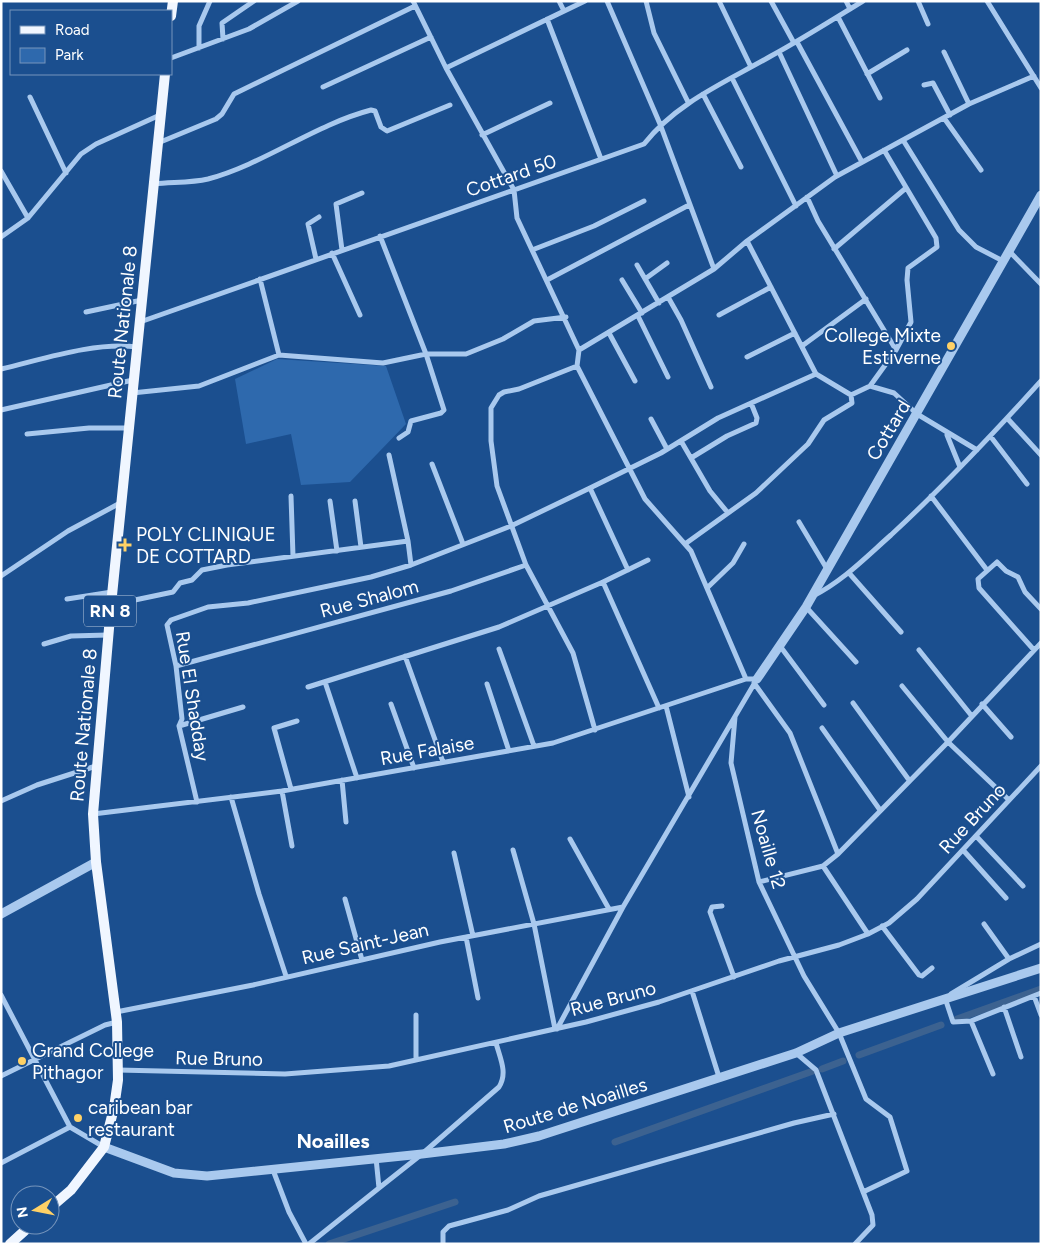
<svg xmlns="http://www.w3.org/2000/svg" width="1042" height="1245" font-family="Figtree,sans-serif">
	<rect width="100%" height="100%" fill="#1b4f8f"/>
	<path fill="#2e69ad" d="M277,359L386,366L406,424L350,482L301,485L291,434L246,444L235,379Z"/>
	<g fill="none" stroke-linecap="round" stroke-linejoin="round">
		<path stroke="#3c6290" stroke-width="7" d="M957,1019L1041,989
			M859,1055L941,1025
			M822,1069L843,1061
			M615,1142L813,1071
			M329,1244L455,1202"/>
		<path stroke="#a9c9ee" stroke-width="5" d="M413,1L446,68L514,190L517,218L579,350L577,366L645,499L691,551L746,679
			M559,1L564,11
			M607,1L660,124L714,269
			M646,1L654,33L688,102
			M719,1L751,67
			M771,1L794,43
			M846,1L850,9
			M918,1L928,24
			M987,1L1041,88
			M838,17L880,98
			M547,19L601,159
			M223,39L222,23L254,1
			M797,42L862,162
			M199,48V26L210,1
			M779,52L837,176
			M944,52L969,104
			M171,58L249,29L298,1
			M446,68L585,1
			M867,74L907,50
			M732,78L796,206
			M924,85L933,83L950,115
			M323,87L431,37
			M703,94L741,167
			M30,97L66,173
			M944,118L981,170
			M482,135L550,103
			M903,140L959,230L976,247L1003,261
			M158,143L216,119L222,114L234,94L415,6
			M1,171L28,218
			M154,184C172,182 191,183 208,179C264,164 314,125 371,110L375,111L381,127L387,131L450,105
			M807,197L818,221L896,350
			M380,236L426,354L444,410L441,413L411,421L408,432L399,438
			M1,237L28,218L81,154L96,144L160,115
			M834,249L906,188
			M342,250L336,204L362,193
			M532,250L594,226L644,201
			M1009,251L1041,284
			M332,253L360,315
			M316,259L308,224L319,217
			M637,265L659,303
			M260,279L279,355
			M645,279L667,263
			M547,280L689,205
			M622,280L642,313
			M668,297L681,320L711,387
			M86,312L142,300
			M719,315L771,287
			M638,316L668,377
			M140,322L644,144C677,102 726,82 771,56C802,39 832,20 863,1
			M609,333L635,381
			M802,346L866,299
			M579,350L714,269L747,241L835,177L969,104L1034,76
			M747,357L795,333
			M1,369C44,359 93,342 137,347
			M870,386L896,350L911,322L907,280L908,268L937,247L936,238L884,150
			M132,393L199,386L279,355L383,363L426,354H466L503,339L534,321L566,317
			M851,395L870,386L894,393L917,414L977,450
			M1,410L133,380
			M1007,418L1041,455
			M651,419L667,449
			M27,434L89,428H129
			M947,435L960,467
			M991,437L1027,484
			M681,441L710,491L728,513
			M389,455L408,541
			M691,458L727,436L756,423L757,418L751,403
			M432,464L463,544
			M590,488L628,570
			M291,496L293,556
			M931,496L987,570
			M330,501L337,551
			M355,501L361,547
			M799,522L827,569
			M685,544L756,493L808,444L824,420L852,403L851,395L816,374
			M648,560L603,582L659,708
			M526,565L573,653L595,730
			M849,573L901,632
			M1,576L68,531L122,502
			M707,588L733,563L744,544
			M813,596C843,581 866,557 891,535C944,486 993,434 1041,381
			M67,599L112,592
			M111,605L173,592L180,583L192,580L202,570L227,565L408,541L411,565
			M806,607L856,662
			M44,644L71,636L108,635
			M780,646L824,705
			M499,649L534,746
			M919,650L971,715
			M1034,650L979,588L978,579L997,562L1006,571L1018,577L1025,592L1041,609
			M405,656L443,762
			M176,666L451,591L526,565L497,486L491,441V408L499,395L504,392L519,389L577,366
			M325,682L357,778
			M754,683L790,733L838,854
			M487,684L509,751
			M902,686L948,742L1009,800
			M308,687L499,627L603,582
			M853,703L909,780
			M391,704L414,768
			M982,704L1011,737
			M666,706L689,797
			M735,717L731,763L759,882L804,976L839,1033L866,1099L890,1117L907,1171L863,1192
			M179,726L243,707
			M822,728L880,810
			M342,780L346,822
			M291,789L274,728L297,721
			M282,791L292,846
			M231,797L259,894L286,976
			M1,801L37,785L96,766
			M197,802L179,726L182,719L176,666L167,625L171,620L208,607L248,603L371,577L411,565L511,526L590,488L661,453L718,418L816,374L747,241
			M93,814L282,791L553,743L746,679H757
			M976,836L1023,886
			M570,839L609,909
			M513,850L534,924L555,1029
			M963,850L1006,898
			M454,853L473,936
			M823,866L868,934
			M759,882L823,866L838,854L948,742L1041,643
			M345,899L362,960
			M722,906L712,907L710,912L734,977
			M984,924L1009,959
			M882,926L919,975L922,976L932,968
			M466,937L478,998
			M692,991L719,1077
			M951,994L1009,959L1041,944
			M1,995L70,1127
			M1034,996L1041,1015
			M945,998L953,1022L971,1021L993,1074
			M1004,1007L1021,1057
			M116,1012L253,985L440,942L623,907
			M416,1015V1060
			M971,1021L1041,993
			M557,1029L623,907L757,679
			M796,1053L816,1070L872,1215L873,1225L855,1244
			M118,1070L285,1074L389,1066L586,1022L659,1002L779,961L839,945L868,934L889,923L917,899L1041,766
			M1,1076L105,1025L117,1022
			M70,1127L104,1147
			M1,1163L70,1127
			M273,1170L289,1212L306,1244
			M379,1188L422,1154L499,1087C508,1073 500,1058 496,1043
			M309,1244L379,1188L376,1158
			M443,1244V1232L449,1226L508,1210L539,1196L794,1123L834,1114"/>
		<path stroke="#a9c9ee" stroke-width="9" d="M757,679L806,607L1041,195
			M1,914L96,862
			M104,1147L174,1173L207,1176L422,1154L504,1144L539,1136L796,1053L839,1033L1041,968"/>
		<path stroke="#f0f6ff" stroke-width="10" d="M171,16L173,1
			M50,1208L71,1190L104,1147L114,1108L118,1080L117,1022L96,862L93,814L111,605L165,74
			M10,1244L31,1225"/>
	</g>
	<g fill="#ffd166" stroke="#1b4f8f" stroke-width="2">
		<circle cx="951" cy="346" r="5"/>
		<path d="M122.5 537.5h5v5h5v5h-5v5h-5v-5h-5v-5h5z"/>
		<circle cx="22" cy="1061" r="5"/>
		<circle cx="78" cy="1118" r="5"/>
	</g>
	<g text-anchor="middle" stroke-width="4" stroke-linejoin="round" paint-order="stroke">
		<rect fill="#1b4f8f" stroke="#bbcadd" stroke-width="1" x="84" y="595.5" width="52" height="31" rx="4"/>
		<g font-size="18" font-weight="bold" fill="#fff">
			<text x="110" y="617">RN 8</text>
		</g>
		<g font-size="19" fill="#fff" stroke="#1b4f8f">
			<text transform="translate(511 175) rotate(-19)" y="7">Cottard 50</text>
			<text transform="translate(122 322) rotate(-84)" y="7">Route Nationale 8</text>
			<text transform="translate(888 430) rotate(-59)" y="7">Cottard</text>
			<text transform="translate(369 598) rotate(-15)" y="7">Rue Shalom</text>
			<text transform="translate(193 696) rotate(81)" y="7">Rue El Shadday</text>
			<text transform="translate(83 725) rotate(-85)" y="7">Route Nationale 8</text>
			<text transform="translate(427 750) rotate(-10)" y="7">Rue Falaise</text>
			<text transform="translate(972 818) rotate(-47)" y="7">Rue Bruno</text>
			<text transform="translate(769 849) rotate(74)" y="7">Noaille 12</text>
			<text transform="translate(365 943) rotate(-13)" y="7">Rue Saint-Jean</text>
			<text transform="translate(613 998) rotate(-15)" y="7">Rue Bruno</text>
			<text transform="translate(219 1058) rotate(1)" y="7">Rue Bruno</text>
			<text transform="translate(575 1105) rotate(-17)" y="7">Route de Noailles</text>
		</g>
		<g font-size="19" fill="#fff" stroke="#1b4f8f" text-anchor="start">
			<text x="941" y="342" text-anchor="end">College Mixte<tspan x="941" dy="22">Estiverne</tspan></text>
			<text x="136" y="541">POLY CLINIQUE<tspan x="136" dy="22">DE COTTARD</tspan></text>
			<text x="32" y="1057">Grand College<tspan x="32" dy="22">Pithagor</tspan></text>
			<text x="88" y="1114">caribean bar<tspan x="88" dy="22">restaurant</tspan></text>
		</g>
		<g font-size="20" font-weight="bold" fill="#fff" stroke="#1b4f8f">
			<text x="333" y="1148">Noailles</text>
		</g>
	</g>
	<rect width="1042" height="1245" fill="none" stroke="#ffffff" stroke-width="5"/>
	<rect x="10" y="10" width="162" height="65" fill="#1b4f8f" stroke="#7695bc"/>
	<rect x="20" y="26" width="25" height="8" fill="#f0f6ff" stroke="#7695bc"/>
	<text x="55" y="35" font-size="15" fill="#ffffff">Road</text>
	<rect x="20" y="48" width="25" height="15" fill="#2e69ad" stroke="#7695bc"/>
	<text x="55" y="60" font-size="15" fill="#ffffff">Park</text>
	<g transform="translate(35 1210) rotate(260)"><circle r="24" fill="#1b4f8f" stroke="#7695bc"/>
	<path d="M0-4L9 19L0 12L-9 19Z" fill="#ffd166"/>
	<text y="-8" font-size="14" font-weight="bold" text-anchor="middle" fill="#ffffff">N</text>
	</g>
</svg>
